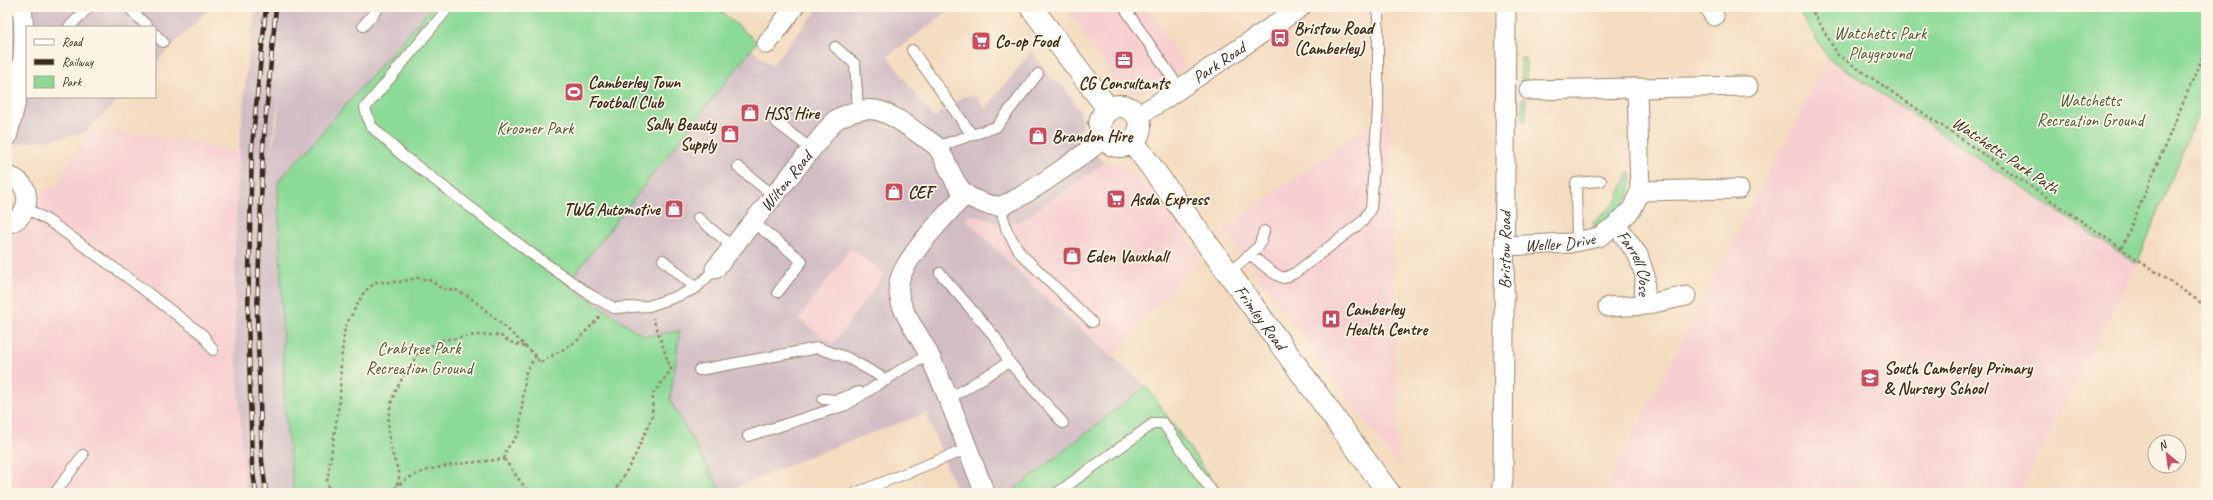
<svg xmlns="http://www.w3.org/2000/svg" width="2213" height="500" font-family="Caveat,sans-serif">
	<rect width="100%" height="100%" fill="#fcf5e5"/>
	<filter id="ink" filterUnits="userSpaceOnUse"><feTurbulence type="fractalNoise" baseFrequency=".025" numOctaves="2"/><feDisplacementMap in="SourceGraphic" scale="8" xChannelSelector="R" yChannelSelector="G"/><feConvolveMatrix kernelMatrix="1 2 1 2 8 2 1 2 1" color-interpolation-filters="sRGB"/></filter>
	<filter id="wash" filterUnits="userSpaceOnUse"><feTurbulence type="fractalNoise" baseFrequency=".012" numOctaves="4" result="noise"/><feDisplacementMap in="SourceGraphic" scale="16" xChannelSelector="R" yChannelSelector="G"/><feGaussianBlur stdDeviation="0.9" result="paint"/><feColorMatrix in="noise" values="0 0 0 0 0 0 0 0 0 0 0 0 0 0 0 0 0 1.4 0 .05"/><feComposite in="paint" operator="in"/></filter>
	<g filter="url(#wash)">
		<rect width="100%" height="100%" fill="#f4dcc0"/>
		<path fill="#f7cfd0" d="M1065,7H1147L1186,67L1155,87L1141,92H1131L1121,86Z
			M1828,58L2137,264L2019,493H1603Z
			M1389,110L1399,467L1224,229Z
			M112,130L183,140L239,153L235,247V337L245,493H7V208L56,186L86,132Z
			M1104,163H1115L1132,173L1154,194L1200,256L1111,358L1037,290L964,217L972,215L990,221H1021Z
			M851,248L885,274L833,344L798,319Z"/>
		<path fill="#d2bdc5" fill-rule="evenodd" d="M7,7H211L155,63V27H27V97H121L86,132L43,141L7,145Z
			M256,7H432L278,182L285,413L294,493H245V487L235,337V247L239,153L246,73ZM279,96L277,128L270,157Z
			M820,7H954L888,56L933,118L964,96H976L985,109L1032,51L1051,79L1064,86L1081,114L1082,125L1078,132L1104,163L1021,221L1002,224L972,215L965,218L1037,290L1146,386L1010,493H957L926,413L818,453L722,493L670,400L680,331L644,336L567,284L751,49L772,65ZM851,248L885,274L833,344L799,319Z"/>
		<path fill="#8cda98" stroke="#64825b" d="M432,7H716L757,42L567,284L644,336L680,331L670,400L722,493H294L285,413L278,182Z
			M1797,7H2206V94L2137,264L1828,58Z
			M1521,58H1526V82H1521Z
			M1522,98H1526V121H1522Z
			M1629,173H1632C1630,204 1622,208 1599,227L1592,224L1615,203Z
			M1146,386L1221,493H1010Z"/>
	</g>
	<g filter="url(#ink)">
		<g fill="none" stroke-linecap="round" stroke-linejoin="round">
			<g stroke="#98836f" stroke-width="12">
				<path id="lane" d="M128,7L148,27
					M449,7L365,108L370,125L402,155L532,254L592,296L614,308L649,306L678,296L696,288L715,269
					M1124,7L1180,89
					M363,26L379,7
					M69,27L89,7
					M155,34L163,42
					M835,47L855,64L858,109
					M912,50L972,135
					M7,68L22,71L24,70
					M776,122L811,149
					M936,147L996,127L1038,74
					M738,167L774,196
					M1000,206L1007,231L1021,254L1092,322
					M26,208L49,221L131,280L203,335L213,350
					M698,218L733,247
					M753,222L802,261L778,292
					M1577,242L1576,183L1601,181
					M1250,255C1262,262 1270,274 1284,278L1295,273L1363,221L1371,208L1378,109V7
					M663,260L696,288
					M940,273L996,338L1009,362L1063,423
					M1228,274L1259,246L1264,231
					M699,370L818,348L848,358L887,380
					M881,383L902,369L929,355
					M823,399L836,400L859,392
					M947,400L1009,362
					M748,436L846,405L876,386
					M55,493L83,455
					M856,493L967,449
					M1057,493L1154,423H1163L1213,493"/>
			</g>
			<g stroke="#98836f" stroke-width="21">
				<g id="street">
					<path d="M1709,7L1714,16"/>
					<path d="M767,44L794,7"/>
					<path d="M1529,90L1748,86"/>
					<path id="s1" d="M1137,116L1154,106L1301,7"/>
					<path d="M7,137C19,94 28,52 22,7"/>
					<path d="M7,176C34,181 33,217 7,224"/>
					<path d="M1640,191L1739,189"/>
					<path d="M966,194C949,211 902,260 899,283C896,310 919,332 929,355C951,399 966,447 985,493"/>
					<path id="s2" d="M1616,225L1638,255L1645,276L1644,305"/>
					<path id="s3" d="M1505,246L1570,243L1599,237L1616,225L1632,209L1640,191L1637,89"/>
					<path id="s4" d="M715,269L835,120C869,101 884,109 915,131C921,136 931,141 937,147C948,161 951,181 965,194C973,200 989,206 999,206C1016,204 1089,151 1104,138"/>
					<path d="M1608,307L1644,305L1686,296"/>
					<path id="s5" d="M1501,493L1503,480L1506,7"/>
				</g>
			</g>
			<g stroke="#98836f" stroke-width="24">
				<g id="secondary">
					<path d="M1031,7L1109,110"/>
					<circle cx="1120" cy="126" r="20"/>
					<path id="s6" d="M1133,142L1389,493"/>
				</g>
			</g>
			<path stroke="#98836f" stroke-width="2.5" stroke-dasharray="3 3" stroke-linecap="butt" d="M1810,7L1838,55L2206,306
				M1087,122L1092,125
				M2122,248L2206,48
				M504,459L506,450L519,433L526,371L536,356
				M504,459L529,493
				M397,485L400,474C385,441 383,410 402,379C407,370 413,366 416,355L441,340L477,335H500L510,342L525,347
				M330,493L327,481L340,398L341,361L345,327L364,292L376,282H399L418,278L430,280L442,289L456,290L471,298L504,326L536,356L540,363L577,341L601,315
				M391,493C413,463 469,464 504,459
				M614,493L636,454L652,417L653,394L671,370L653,318"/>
			<use href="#lane" stroke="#fff" stroke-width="10"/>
			<use href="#street" stroke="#fff" stroke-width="19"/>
			<use href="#secondary" stroke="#fff" stroke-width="22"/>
			<g stroke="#3b2a1e" stroke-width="4.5">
				<path id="rail" d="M256,493L252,465L248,314L252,147L266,7
					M266,493L262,461L257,313L263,147L276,7"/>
			</g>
			<use href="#rail" stroke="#fcf5e5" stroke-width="3" stroke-dasharray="9" stroke-linecap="butt"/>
		</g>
	</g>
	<defs>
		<g id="bus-square" transform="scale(1)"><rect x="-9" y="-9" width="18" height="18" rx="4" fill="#d1495b" stroke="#fcf5e5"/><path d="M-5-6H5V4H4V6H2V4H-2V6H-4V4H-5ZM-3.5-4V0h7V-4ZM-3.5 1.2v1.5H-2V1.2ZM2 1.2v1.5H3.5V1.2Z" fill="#fff"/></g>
		<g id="supermarket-square" transform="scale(1)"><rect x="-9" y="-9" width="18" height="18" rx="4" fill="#d1495b" stroke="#fcf5e5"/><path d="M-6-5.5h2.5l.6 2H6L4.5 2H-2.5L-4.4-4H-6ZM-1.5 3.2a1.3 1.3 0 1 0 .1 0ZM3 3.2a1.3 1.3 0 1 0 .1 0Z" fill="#fff"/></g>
		<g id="office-square" transform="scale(1)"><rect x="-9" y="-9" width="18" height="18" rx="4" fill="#d1495b" stroke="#fcf5e5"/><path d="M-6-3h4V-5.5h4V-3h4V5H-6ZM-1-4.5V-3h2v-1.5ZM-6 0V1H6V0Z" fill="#fff"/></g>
		<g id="stadium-square" transform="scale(1)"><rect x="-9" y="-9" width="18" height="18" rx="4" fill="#d1495b" stroke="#fcf5e5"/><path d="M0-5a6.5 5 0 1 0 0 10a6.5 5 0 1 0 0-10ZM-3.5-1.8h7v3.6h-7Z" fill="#fff"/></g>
		<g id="shop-square" transform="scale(1)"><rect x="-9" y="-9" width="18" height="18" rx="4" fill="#d1495b" stroke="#fcf5e5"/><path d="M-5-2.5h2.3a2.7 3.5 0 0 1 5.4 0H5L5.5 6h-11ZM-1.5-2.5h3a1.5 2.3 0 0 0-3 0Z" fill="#fff"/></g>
		<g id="hospital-square" transform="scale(1)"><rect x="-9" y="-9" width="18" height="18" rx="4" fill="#d1495b" stroke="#fcf5e5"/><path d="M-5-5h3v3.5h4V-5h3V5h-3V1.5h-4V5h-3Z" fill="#fff"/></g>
		<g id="school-square" transform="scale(1)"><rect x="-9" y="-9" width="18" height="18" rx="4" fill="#d1495b" stroke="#fcf5e5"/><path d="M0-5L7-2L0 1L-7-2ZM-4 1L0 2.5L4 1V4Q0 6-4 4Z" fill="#fff"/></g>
	</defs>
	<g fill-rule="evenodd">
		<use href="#bus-square" x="1280" y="38"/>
		<use href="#supermarket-square" x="981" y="41"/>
		<use href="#office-square" x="1124" y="60"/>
		<use href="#stadium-square" x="574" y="92"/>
		<use href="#shop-square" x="750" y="113"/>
		<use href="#shop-square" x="730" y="134"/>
		<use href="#shop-square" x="1038" y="136"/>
		<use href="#shop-square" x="894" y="192"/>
		<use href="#supermarket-square" x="1116" y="199"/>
		<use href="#shop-square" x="674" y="209"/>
		<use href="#shop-square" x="1072" y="256"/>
		<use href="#hospital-square" x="1331" y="319"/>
		<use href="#school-square" x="1870" y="378"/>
	</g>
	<g text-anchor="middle" stroke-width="3.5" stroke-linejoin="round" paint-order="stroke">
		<g font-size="17" font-weight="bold" fill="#3b2a1e" stroke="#fcf5e5" text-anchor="start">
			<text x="1294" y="34">Bristow Road<tspan x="1294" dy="20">(Camberley)</tspan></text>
			<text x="995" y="47">Co-op Food</text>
			<text x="588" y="88">Camberley Town<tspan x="588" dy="20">Football Club</tspan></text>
			<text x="1124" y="89" text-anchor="middle">CG Consultants</text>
			<text x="764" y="119">HSS Hire</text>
			<text x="716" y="130" text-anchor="end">Sally Beauty<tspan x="716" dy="20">Supply</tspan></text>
			<text x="1052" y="142">Brandon Hire</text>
			<text x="908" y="198">CEF</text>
			<text x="1130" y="205">Asda Express</text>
			<text x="660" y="215" text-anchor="end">TWG Automotive</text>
			<text x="1086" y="262">Eden Vauxhall</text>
			<text x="1345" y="315">Camberley<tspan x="1345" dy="20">Health Centre</tspan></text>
			<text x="1884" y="374">South Camberley Primary<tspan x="1884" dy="20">&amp; Nursery School</tspan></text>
		</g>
		<g font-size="17" fill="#4f563c" stroke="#fcf5e5">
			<text x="1880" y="39">Watchetts Park<tspan x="1880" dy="20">Playground</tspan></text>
			<text x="2090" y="106">Watchetts<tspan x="2090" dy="20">Recreation Ground</tspan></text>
			<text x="535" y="134">Krooner Park</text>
			<text x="419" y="354">Crabtree Park<tspan x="419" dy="20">Recreation Ground</tspan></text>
		</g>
		<g font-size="17" fill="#3b2a1e" stroke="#fcf5e5">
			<text dy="6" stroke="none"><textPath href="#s1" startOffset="98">Park Road</textPath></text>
			<text transform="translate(2006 155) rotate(34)" y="6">Watchetts Park Path</text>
			<text dy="6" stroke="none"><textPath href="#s4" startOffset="113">Wilton Road</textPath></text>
			<text dy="6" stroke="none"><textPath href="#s3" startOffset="55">Weller Drive</textPath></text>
			<text dy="6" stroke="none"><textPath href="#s5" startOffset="243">Bristow Road</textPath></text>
			<text dy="6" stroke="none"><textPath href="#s2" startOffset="44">Farrell Close</textPath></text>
			<text dy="6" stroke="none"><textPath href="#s6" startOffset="217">Frimley Road</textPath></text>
		</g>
	</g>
	<rect width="2213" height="500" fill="none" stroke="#fcf5e5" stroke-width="24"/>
	<rect x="26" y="26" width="130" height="72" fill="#fcf5e5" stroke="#afa495"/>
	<rect x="34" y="39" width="20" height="6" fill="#ffffff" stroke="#afa495"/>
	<text x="62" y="46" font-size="12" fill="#3b2a1e">Road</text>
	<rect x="34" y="59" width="20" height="6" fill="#3b2a1e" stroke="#afa495"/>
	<text x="62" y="66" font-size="12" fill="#3b2a1e">Railway</text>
	<rect x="34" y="76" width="20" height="12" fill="#8cda98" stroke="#afa495"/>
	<text x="62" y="86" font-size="12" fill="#3b2a1e">Park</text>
	<g transform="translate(2167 454) rotate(331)"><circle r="19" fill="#fcf5e5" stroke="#afa495"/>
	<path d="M0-3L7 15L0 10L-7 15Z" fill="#d1495b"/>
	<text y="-6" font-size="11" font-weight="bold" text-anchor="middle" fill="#3b2a1e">N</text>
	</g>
</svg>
